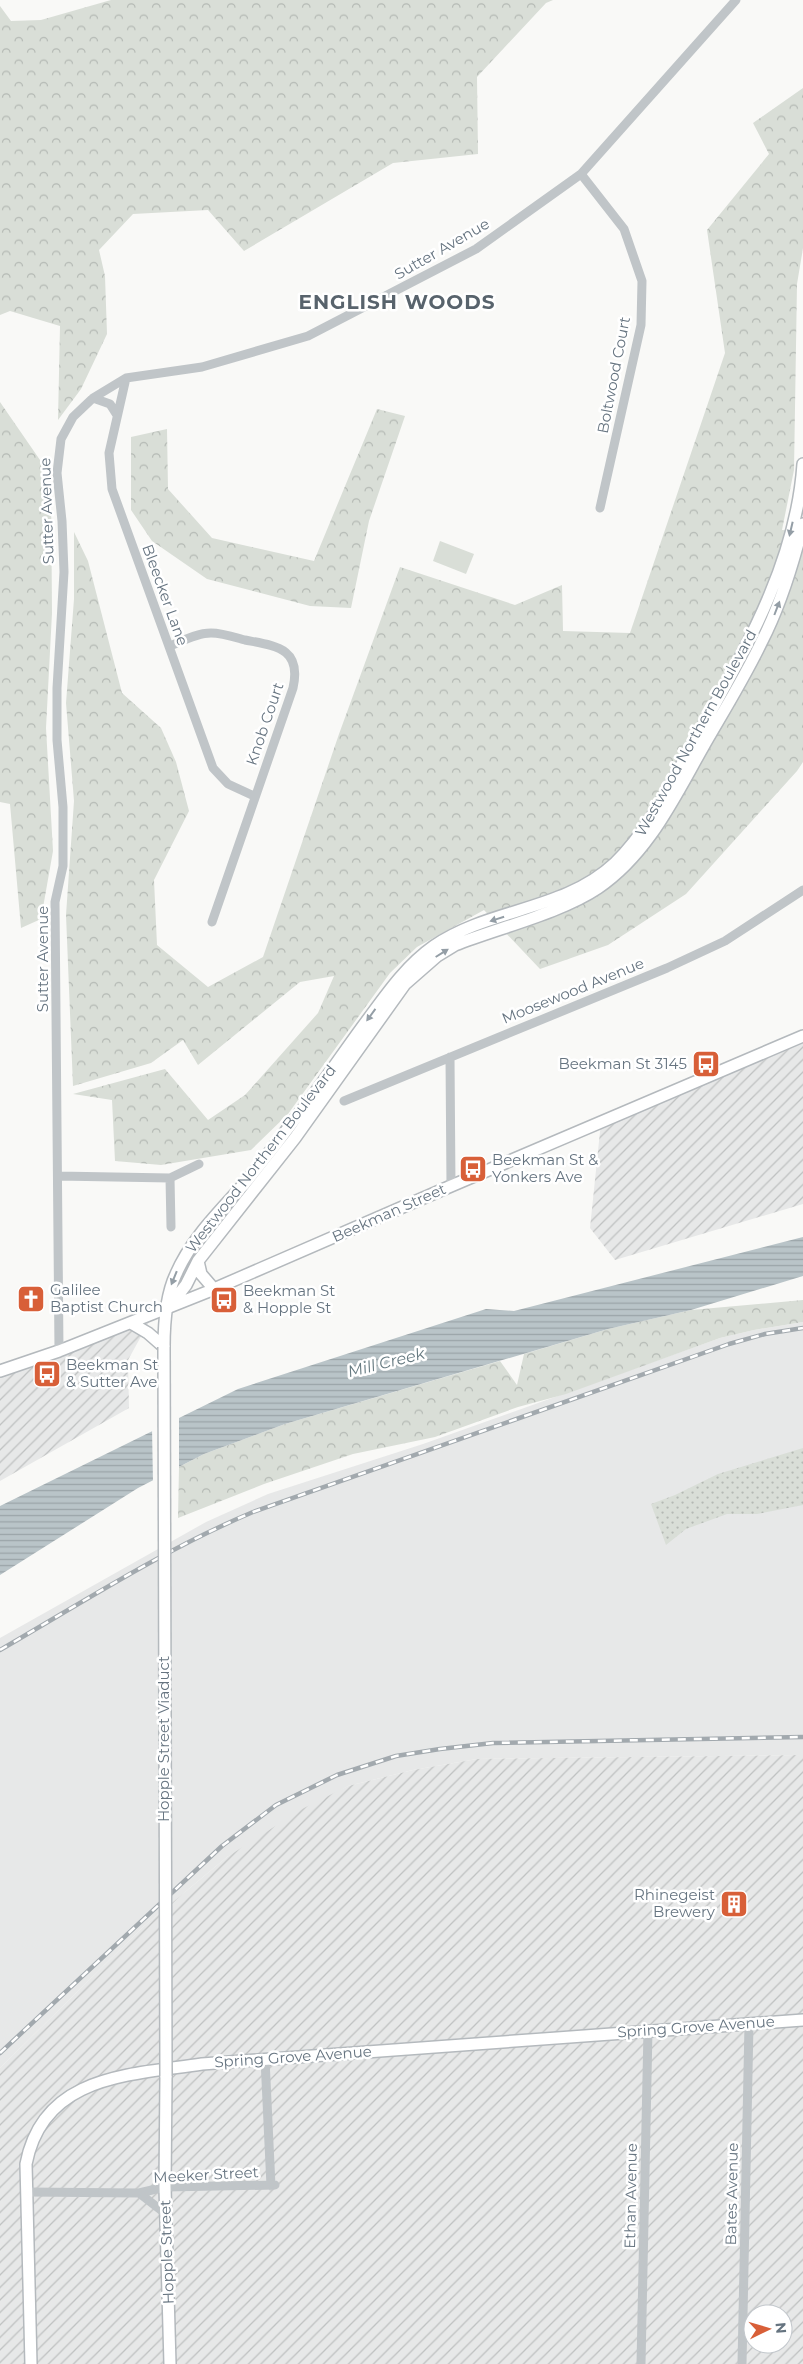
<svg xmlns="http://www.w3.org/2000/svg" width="803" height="2364" font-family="Montserrat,sans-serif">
	<defs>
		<pattern id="industrial-furrows" width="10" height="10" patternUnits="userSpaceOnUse" patternTransform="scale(1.25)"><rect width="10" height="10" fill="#e7e8e8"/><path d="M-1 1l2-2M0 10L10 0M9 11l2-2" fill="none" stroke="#bfc1c1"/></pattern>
		<pattern id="grass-dots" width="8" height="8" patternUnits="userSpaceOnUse" patternTransform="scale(1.25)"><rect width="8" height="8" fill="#d9ded7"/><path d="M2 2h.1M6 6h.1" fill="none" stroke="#b4b9b4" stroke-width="1.8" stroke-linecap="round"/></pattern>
		<pattern id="forest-crowns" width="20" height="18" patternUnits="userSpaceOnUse" patternTransform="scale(1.25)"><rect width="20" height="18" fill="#d9ded7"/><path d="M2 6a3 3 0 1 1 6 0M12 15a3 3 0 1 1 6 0" fill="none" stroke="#b4b9b4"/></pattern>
		<pattern id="water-rules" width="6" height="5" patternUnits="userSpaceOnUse" patternTransform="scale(1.25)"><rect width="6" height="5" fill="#b9c4c8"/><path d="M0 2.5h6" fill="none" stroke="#9aa4a8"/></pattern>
	</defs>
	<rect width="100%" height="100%" fill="#f9f9f7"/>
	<path fill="#e7e8e8" d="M803,1322V1755L477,1759L413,1770L348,1786L227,1857L143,1927L0,2068V1638L206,1522L268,1494L423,1444L720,1338L754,1330Z"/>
	<path fill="url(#industrial-furrows)" fill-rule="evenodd" d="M803,1036V1204L615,1260L590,1228L601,1122Z
		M154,1313L128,1360L129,1408L0,1481V1371Z
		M803,1755V2364H0V2068L143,1927L227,1857L302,1809L348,1786L413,1770L477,1759ZM753,2314H783V2344H753Z"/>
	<path fill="url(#grass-dots)" d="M803,1448V1505L757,1514H727L686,1529L666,1545L651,1504L675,1495L718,1474Z"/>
	<path fill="url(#forest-crowns)" d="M111,0H553L546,3L477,77L478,154L393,163L244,251L208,210L133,214L99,250L105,276L107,334L81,389L58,420L60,326L10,311L0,315V6L11,21L41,20Z
		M803,88V248L797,284L794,470L782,530L803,531V762L797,771L686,894L608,945L540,969L484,910L417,947L390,973L288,1114L251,1150L161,1165L115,1161L112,1100L73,1094L165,1069L208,1120L245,1095L318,1013L334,976L300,982L198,1065L183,1040L151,1063L73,1086L66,915L74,801L66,703L74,599V532L88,561L122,693L161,728L176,762L189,811L154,880L157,945L208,987L263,957L339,734L400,567L515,605L562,585L563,631L630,633L725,353L707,230L769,154L753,123Z
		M0,402L40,460L51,485L52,613L46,728L53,851L41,919L21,928L10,804L0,802Z
		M377,409L405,416L369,521L351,608L310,606L207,579L152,541L131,510V437L167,429L168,489L212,538L314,561Z
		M803,1300V1322L754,1330L720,1338L566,1394L518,1407L435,1437L353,1454L264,1484L178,1518L179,1467L204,1454L285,1424L500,1361L517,1385L524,1354L608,1329L691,1310Z"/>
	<path fill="#d9ded7" d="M440,541L474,554L466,574L433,561Z"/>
	<path fill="url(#water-rules)" d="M803,1237V1276L691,1310L608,1329L285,1424L204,1454L138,1488L0,1575V1506L238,1389L486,1309L514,1311Z"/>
	<path fill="#f9f9f7" d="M179,1415V1469L153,1483L152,1428Z"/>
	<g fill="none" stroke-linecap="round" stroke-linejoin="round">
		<g stroke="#b4b9bd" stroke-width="14">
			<path id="major" d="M198,1261L201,1274L214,1289
				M168,1308L186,1285L198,1261L295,1138L405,984L437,956L455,945C498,928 561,913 598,888C648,854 674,798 703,747C723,712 745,677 762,641C781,604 793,564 803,524
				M131,1323L148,1333L164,1347
				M164,1347C164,1323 166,1295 176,1274C191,1239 220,1211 245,1183C263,1161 281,1138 298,1115C323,1084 345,1050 369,1018C388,992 407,965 434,946C489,908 564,911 615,863C649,830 670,785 693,744C741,656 796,567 803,464
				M0,1371L59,1351L207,1292L451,1186L803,1036
				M166,2076L165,2187L170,2364
				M31,2364L26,2164C43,2075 129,2075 202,2064L803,2020"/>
		</g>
		<path stroke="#c0c5c8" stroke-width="9" d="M581,174L624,229L642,281L641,325L600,508
			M126,378L109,453L112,489L213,768L228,784L254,796
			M93,398L110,404L117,415
			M170,646C182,641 197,633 211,633C222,633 234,637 245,640C276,646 302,648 293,688L212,922
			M450,1057L451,1186
			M344,1101L667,968L725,941L803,890
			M58,1176L170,1178L199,1164
			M170,1178L171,1227
			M59,1351L55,902L63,866V807L57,740V688L64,572L62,521L57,473L61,439L73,417L93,398L126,378L202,367L308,336L476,249L581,174L736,0
			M265,2059L271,2186
			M27,2192L139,2193L165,2187L275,2185
			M139,2193L166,2214
			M641,2364L648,2030
			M742,2364L749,2024"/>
		<use href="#major" stroke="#fff" stroke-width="11"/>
		<g stroke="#a2a9ae" stroke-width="4.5">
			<path id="rail" d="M0,1650C83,1602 165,1549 253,1512L729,1344L765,1334L803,1328
				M0,2053L222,1846L276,1805L337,1775L396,1756L440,1749L493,1743L803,1737"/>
		</g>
		<use href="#rail" stroke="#fff" stroke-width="2.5" stroke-dasharray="8" stroke-linecap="butt"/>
		<g stroke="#b4b9bd" stroke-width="14" stroke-linecap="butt">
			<path id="major-bridge" d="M164,1347L166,2076"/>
		</g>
		<use href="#major-bridge" stroke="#fff" stroke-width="11"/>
	</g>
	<defs><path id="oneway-solid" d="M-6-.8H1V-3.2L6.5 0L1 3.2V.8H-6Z" transform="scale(1.25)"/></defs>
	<g fill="#949ea6">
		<use href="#oneway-solid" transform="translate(791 529) rotate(103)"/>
		<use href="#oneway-solid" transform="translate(777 608) rotate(-69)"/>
		<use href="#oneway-solid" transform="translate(497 919) rotate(162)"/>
		<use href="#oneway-solid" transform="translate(442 953) rotate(-32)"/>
		<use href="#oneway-solid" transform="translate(371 1015) rotate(126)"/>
		<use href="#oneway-solid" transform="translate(174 1278) rotate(112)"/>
	</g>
	<defs>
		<g id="bus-square" transform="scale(1.4375)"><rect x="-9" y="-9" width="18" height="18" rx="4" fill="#d85f38" stroke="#fff"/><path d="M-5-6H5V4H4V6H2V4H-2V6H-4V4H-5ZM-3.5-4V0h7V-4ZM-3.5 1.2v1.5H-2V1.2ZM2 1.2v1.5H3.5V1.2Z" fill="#fff"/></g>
		<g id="church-square" transform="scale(1.4375)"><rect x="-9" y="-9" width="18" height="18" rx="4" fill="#d85f38" stroke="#fff"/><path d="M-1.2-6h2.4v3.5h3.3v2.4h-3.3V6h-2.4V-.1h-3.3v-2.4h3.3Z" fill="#fff"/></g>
		<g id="building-square" transform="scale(1.4375)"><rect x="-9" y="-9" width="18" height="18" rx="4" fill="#d85f38" stroke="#fff"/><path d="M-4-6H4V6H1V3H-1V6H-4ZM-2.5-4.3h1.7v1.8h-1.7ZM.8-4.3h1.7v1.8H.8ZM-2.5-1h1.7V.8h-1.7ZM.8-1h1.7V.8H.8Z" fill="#fff"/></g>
	</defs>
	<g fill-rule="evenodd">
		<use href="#bus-square" x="706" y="1064"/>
		<use href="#bus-square" x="473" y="1169"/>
		<use href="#church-square" x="31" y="1299"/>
		<use href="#bus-square" x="224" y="1300"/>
		<use href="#bus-square" x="47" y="1374"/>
		<use href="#building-square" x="734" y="1904"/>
	</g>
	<g text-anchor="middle" stroke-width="5" stroke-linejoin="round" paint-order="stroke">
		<g font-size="15" fill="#667480" stroke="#fff">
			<text transform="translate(442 249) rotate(-30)" y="5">Sutter Avenue</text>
			<text transform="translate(614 375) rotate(-79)" y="5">Boltwood Court</text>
			<text transform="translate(47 511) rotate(-92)" y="5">Sutter Avenue</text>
			<text transform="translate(165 595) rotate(70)" y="5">Bleecker Lane</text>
			<text transform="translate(265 724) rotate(-71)" y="5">Knob Court</text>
			<text transform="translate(696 733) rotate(-61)" y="5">Westwood Northern Boulevard</text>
			<text transform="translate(43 959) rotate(-90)" y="5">Sutter Avenue</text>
			<text transform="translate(573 991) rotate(-22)" y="5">Moosewood Avenue</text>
			<text transform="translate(261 1159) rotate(-52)" y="5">Westwood Northern Boulevard</text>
			<text transform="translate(389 1213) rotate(-24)" y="5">Beekman Street</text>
			<text transform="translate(164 1739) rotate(-90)" y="5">Hopple Street Viaduct</text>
			<text transform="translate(696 2027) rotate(-4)" y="5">Spring Grove Avenue</text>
			<text transform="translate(293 2057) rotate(-4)" y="5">Spring Grove Avenue</text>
			<text transform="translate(206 2175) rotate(-3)" y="5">Meeker Street</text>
			<text transform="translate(732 2194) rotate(-89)" y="5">Bates Avenue</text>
			<text transform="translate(631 2196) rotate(-89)" y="5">Ethan Avenue</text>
			<text transform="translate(167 2252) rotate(-92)" y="5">Hopple Street</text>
		</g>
		<g font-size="15" fill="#667480" stroke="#fff" text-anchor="start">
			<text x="687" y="1069" text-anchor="end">Beekman St 3145</text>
			<text x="492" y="1165">Beekman St &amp;<tspan x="492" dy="17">Yonkers Ave</tspan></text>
			<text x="50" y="1295">Galilee<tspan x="50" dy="17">Baptist Church</tspan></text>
			<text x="243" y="1296">Beekman St<tspan x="243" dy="17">&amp; Hopple St</tspan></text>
			<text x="66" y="1370">Beekman St<tspan x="66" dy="17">&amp; Sutter Ave</tspan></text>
			<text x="715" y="1900" text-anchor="end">Rhinegeist<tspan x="715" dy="17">Brewery</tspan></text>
		</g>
		<g font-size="16" font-style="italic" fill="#667a81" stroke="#fff">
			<text transform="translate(386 1362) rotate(-14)" y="6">Mill Creek</text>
		</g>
		<g font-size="20" font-weight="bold" letter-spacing="1" fill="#58636c" stroke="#fff">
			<text x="397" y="309">ENGLISH WOODS</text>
		</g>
	</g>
	<g transform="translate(768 2329) rotate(85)"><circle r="24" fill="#ffffff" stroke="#c2c7cc"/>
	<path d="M0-4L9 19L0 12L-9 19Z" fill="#d85f38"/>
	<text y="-8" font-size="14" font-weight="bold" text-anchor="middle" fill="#667480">N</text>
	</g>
</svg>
